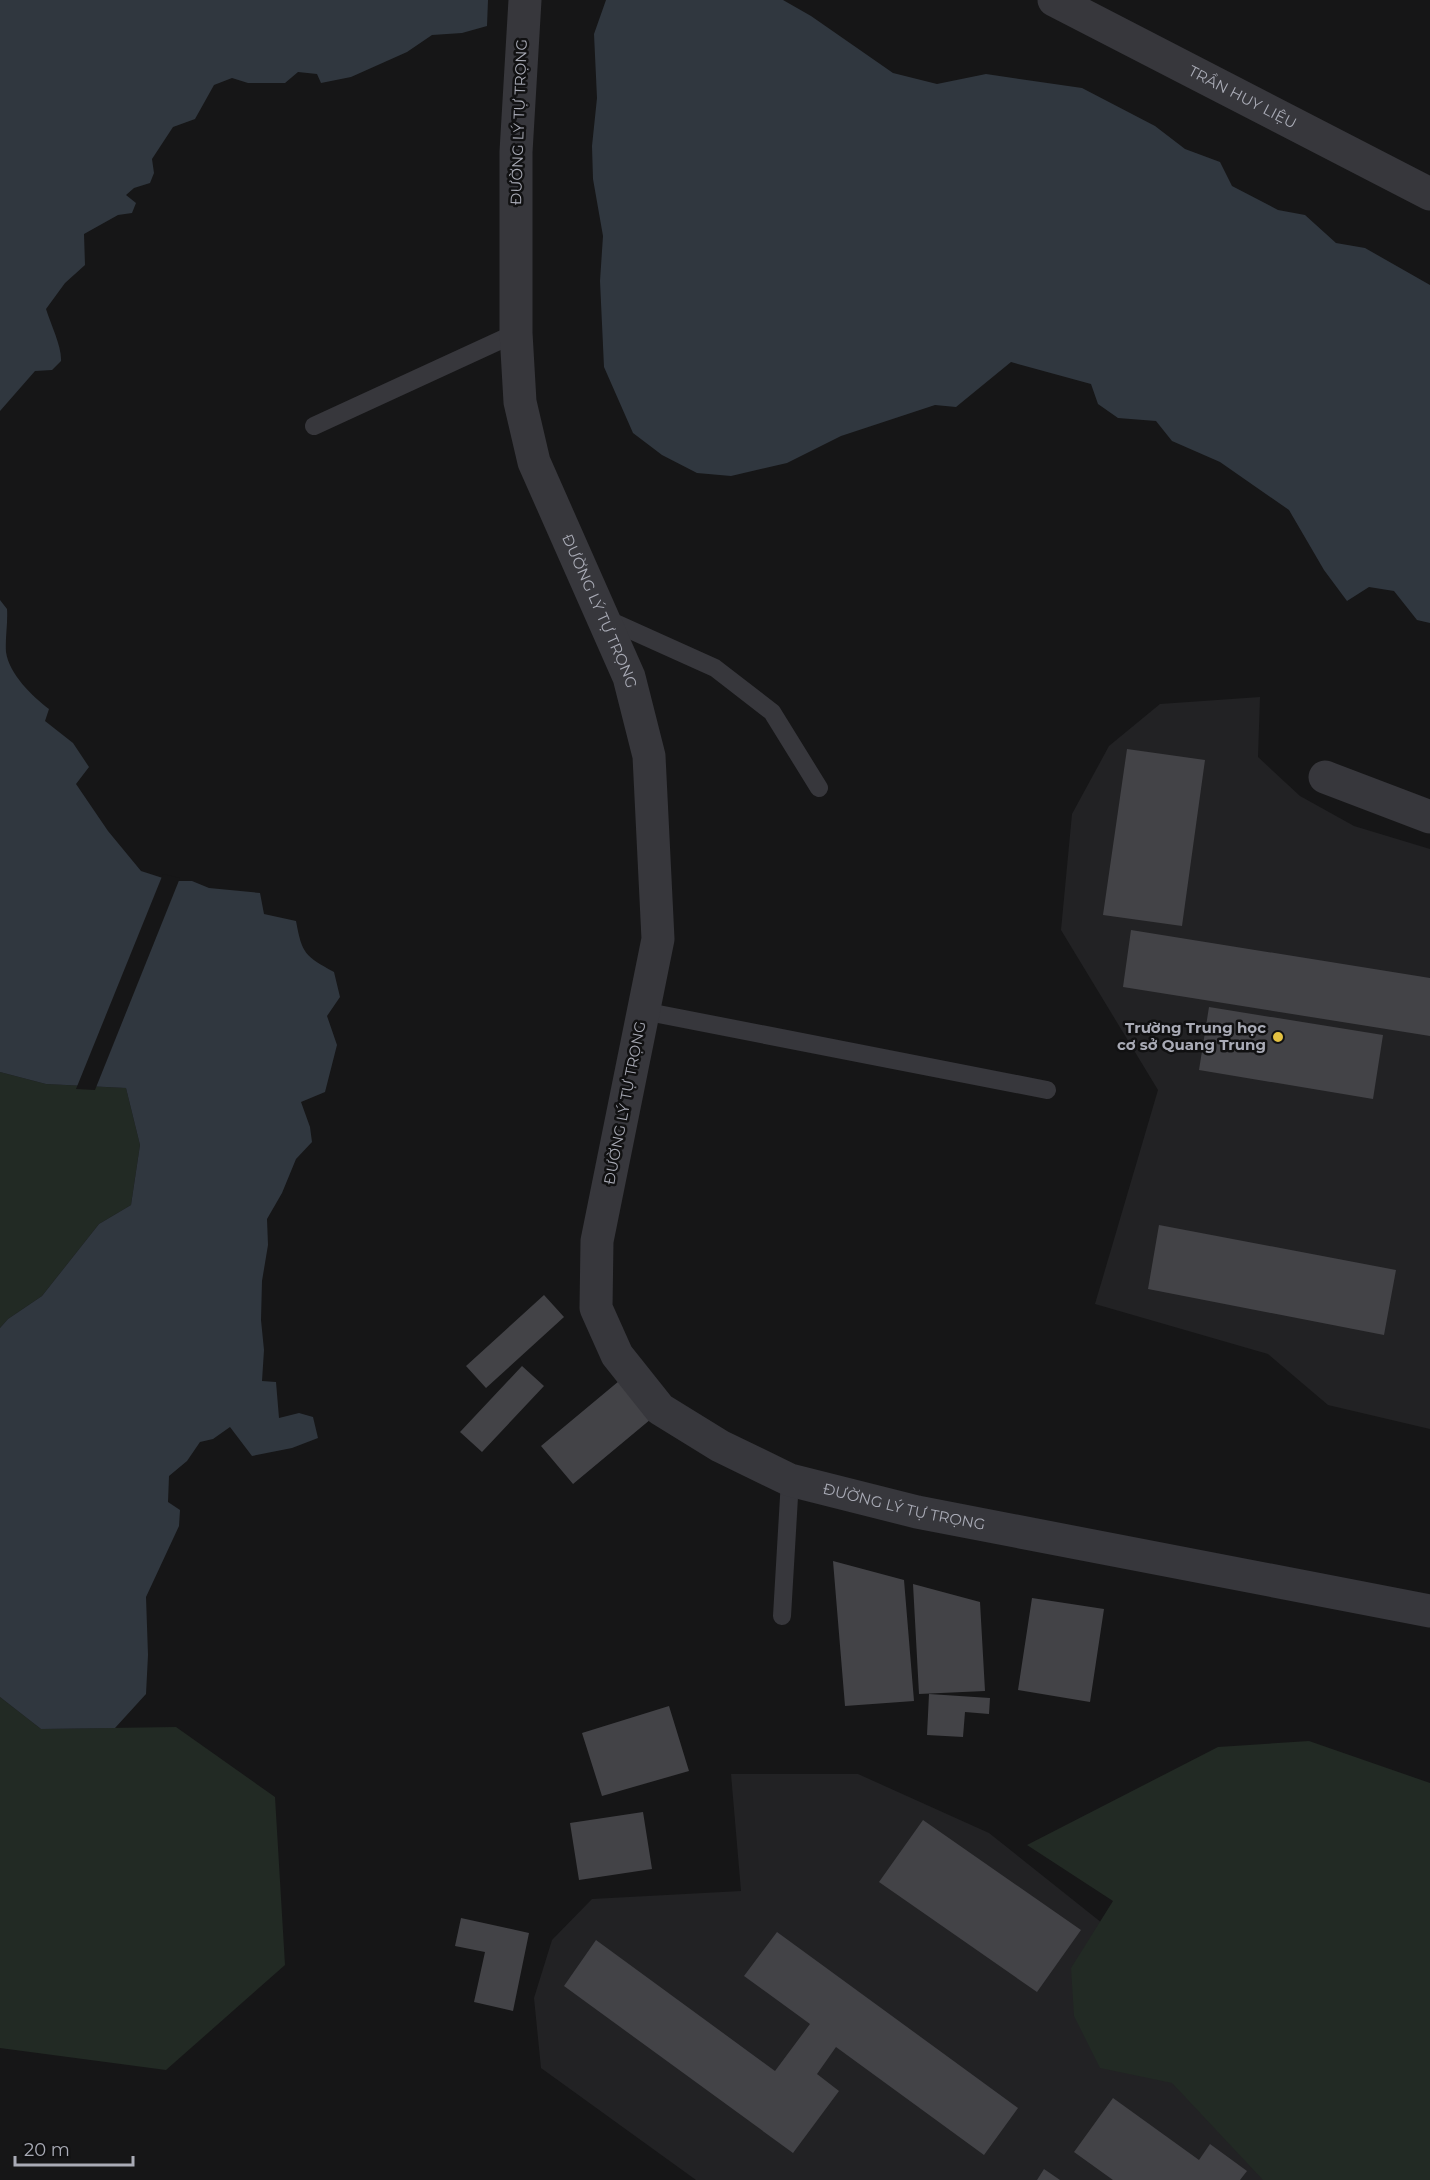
<svg xmlns="http://www.w3.org/2000/svg" width="1430" height="2180" font-family="Montserrat,sans-serif">
	<rect width="100%" height="100%" fill="#161617"/>
	<path fill="#222224" d="M1260,697L1258,757L1300,796L1354,826L1430,849V1429L1328,1405L1268,1354L1095,1304L1158,1090L1061,930L1072,814L1109,746L1160,704Z
		M731,1774H858L989,1833L1102,1923L1305,2180H696L541,2068L534,1998L552,1940L592,1899L741,1891Z"/>
	<path fill="#222a24" d="M0,1072L46,1084L126,1088L140,1145L131,1205L99,1224L42,1296L8,1319L0,1328Z
		M0,1697L41,1729L176,1727L275,1797L285,1965L166,2070L0,2048Z
		M1309,1741L1430,1783V2180H1263L1172,2083L1100,2068L1074,2016L1071,1968L1113,1901L1027,1845L1218,1747Z"/>
	<path fill="#30373f" d="M0,0H488L487,26L462,33L432,35L407,52L351,77L321,83L317,74L298,72L285,83H248L232,78L214,85L195,119L173,127L152,159L154,173L150,183L134,188L126,195L136,203L132,213L118,215L84,234L85,265L65,283L46,309C51,325 62,347 61,361L52,370L35,371L0,411Z
		M606,0H783L811,16L893,73L937,84L986,74L1082,88L1155,126L1185,149L1220,162L1232,186L1278,210L1305,215L1336,243L1365,248L1430,285V623L1417,620L1394,591L1369,587L1347,601L1324,570L1289,510L1220,462L1172,441L1156,421L1118,418L1098,404L1091,384L1011,362L956,407L935,405L841,436L787,463L731,476L697,473L662,455L633,433L604,367L600,281L603,236L593,179L592,146L597,98L594,34Z
		M0,600L7,609C8,623 5,639 6,652C9,674 32,696 49,709L45,721L73,743L89,767L76,784L108,831L141,871L172,881H192L209,888L260,893L264,914L296,921C302,954 305,956 334,972L340,997L327,1016L337,1045L325,1092L301,1102L310,1127L312,1142L296,1159L282,1193L267,1219L268,1245L262,1281L261,1320L264,1350L262,1381L276,1382L279,1418L299,1413L313,1417L318,1438L292,1448L252,1456L230,1427L213,1439L200,1442L187,1461L169,1476L168,1502L180,1510L179,1526L146,1597L148,1655L146,1694L115,1728L41,1729L0,1697V1328L8,1319L42,1296L99,1224L131,1205L140,1145L126,1088L46,1084L0,1072Z"/>
	<path fill="#161617" d="M163,874L180,878L95,1090L76,1089Z"/>
	<path fill="#434347" d="M1127,749L1205,760L1182,926L1103,915Z
		M1131,930L1430,978V1036L1123,987Z
		M1209,1007L1383,1035L1373,1099L1199,1070Z
		M1159,1225L1396,1270L1384,1335L1148,1289Z
		M544,1295L564,1317L486,1388L466,1366Z
		M522,1366L544,1386L482,1452L460,1432Z
		M619,1381L651,1419L573,1484L541,1446Z
		M833,1561L904,1580L914,1701L845,1706Z
		M913,1584L980,1602L985,1691L919,1694Z
		M1032,1598L1104,1609L1090,1702L1018,1690Z
		M929,1694L990,1698L989,1714L965,1712L963,1737L927,1735Z
		M669,1706L689,1771L602,1796L582,1733Z
		M643,1812L652,1869L579,1880L570,1823Z
		M923,1820L1081,1930L1037,1992L879,1882Z
		M461,1918L529,1933L513,2011L474,2002L485,1952L455,1946Z
		M777,1932L1018,2108L984,2155L836,2047L817,2074L839,2091L793,2153L564,1986L596,1940L775,2071L810,2024L744,1976Z
		M1113,2098L1199,2160L1210,2144L1247,2171L1240,2180H1113L1074,2152Z
		M1044,2169L1060,2180H1037Z"/>
	<g fill="none" stroke-linecap="round" stroke-linejoin="round">
		<path stroke="#37373c" stroke-width="18" d="M314,426L516,333
			M604,618L715,668L772,712L819,788
			M643,1011L1047,1090
			M782,1616L790,1480"/>
		<g stroke="#37373c" stroke-width="33">
			<path id="s1" d="M525,0L516,152V333L520,402L534,462L629,677L649,756L658,939L597,1241L596,1308L617,1355L660,1409L720,1446L790,1480L917,1512L1430,1611"/>
			<path id="s2" d="M1054,0L1430,194"/>
			<path d="M1325,777L1430,817"/>
		</g>
	</g>
	<circle fill="#e3c142" stroke="#111112" stroke-width="2" cx="1278" cy="1037" r="6"/>
	<g text-anchor="middle" stroke-width="5" stroke-linejoin="round" paint-order="stroke">
		<g font-size="15" fill="#a9abb6" stroke="#111112">
			<text dy="5" stroke="none"><textPath href="#s2" startOffset="212">TRẦN HUY LIỆU</textPath></text>
			<text transform="translate(519 122) rotate(-88)" y="5">ĐƯỜNG LÝ TỰ TRỌNG</text>
			<text dy="5" stroke="none"><textPath href="#s1" startOffset="627">ĐƯỜNG LÝ TỰ TRỌNG</textPath></text>
			<text transform="translate(625 1103) rotate(-79)" y="5">ĐƯỜNG LÝ TỰ TRỌNG</text>
			<text dy="5" stroke="none"><textPath href="#s1" startOffset="1725">ĐƯỜNG LÝ TỰ TRỌNG</textPath></text>
		</g>
		<g font-size="15" font-weight="bold" fill="#a9abb6" stroke="#111112" text-anchor="end">
			<text x="1266" y="1033">Trường Trung học<tspan x="1266" dy="17">cơ sở Quang Trung</tspan></text>
		</g>
	</g>
	<path d="M15 2156v9h118v-9" fill="none" stroke="#a9abb6" stroke-width="3"/>
	<text x="24" y="2156" font-size="18" fill="#a9abb6" stroke="#111112" stroke-width="4.5" paint-order="stroke">20 m</text>
</svg>
